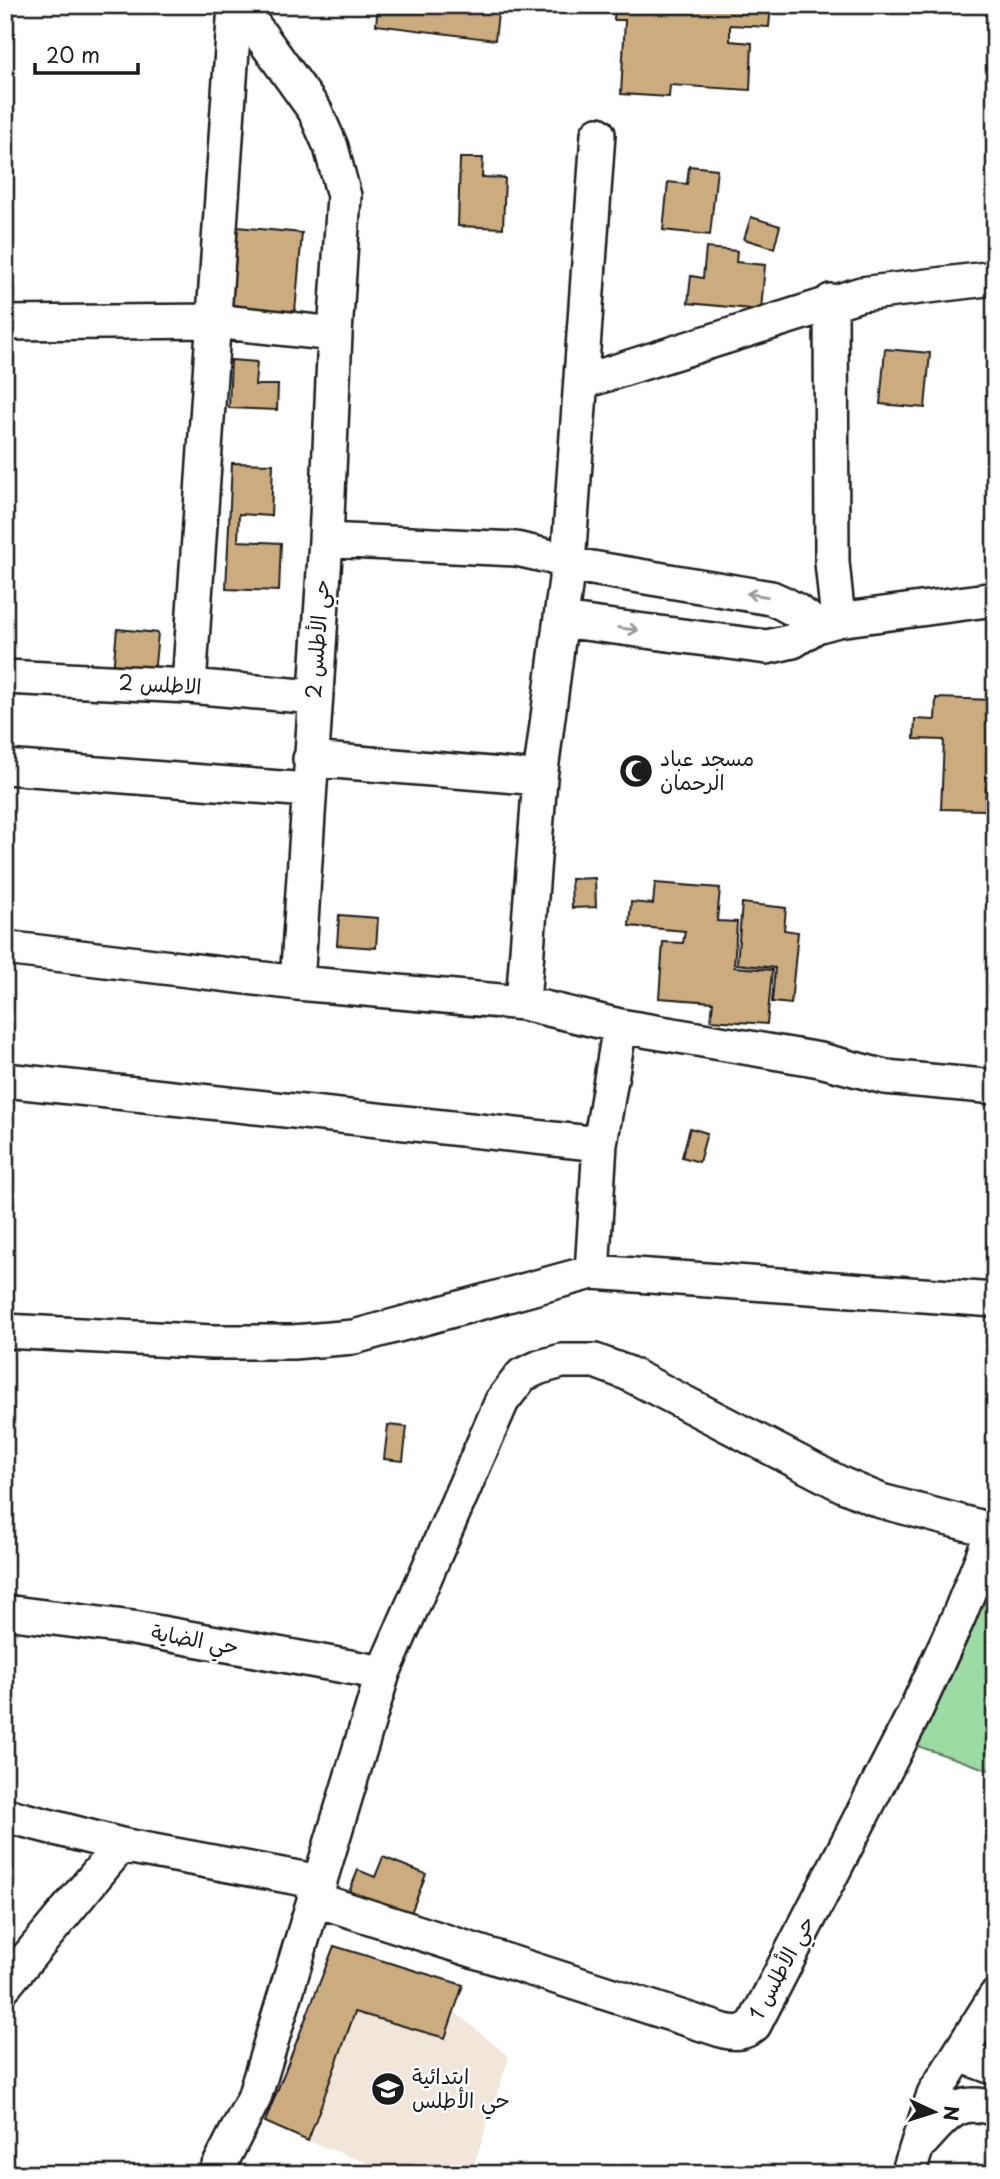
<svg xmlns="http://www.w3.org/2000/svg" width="1000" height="2179" font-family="'Playpen Sans','Playpen Sans Arabic',sans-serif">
	<rect width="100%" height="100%" fill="#fff"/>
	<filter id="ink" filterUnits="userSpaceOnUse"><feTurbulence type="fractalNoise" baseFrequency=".0143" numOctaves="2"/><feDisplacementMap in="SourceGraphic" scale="14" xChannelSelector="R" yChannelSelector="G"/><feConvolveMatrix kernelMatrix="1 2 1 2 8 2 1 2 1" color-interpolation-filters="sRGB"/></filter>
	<g filter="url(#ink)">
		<path fill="#f0e6d9" d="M334,1946L463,1985L455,2012L509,2057L471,2174H398L308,2141L265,2122Z"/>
		<path fill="#9cdba4" stroke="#5c7c60" stroke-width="2" d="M973,1593L995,1598V1772L914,1745Z"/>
		<path fill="#ccac7f" stroke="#1c1c1c" stroke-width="2" d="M378,5H499L495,40L376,25Z
			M615,5H771L769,27L730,25V41L752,43L750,90L670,85L669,97L621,94L625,20H614Z
			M460,158H483L482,177L505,178L503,228L458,226Z
			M689,166L717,169L710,235L663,230L668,182L687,184Z
			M751,217L780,226L774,248L744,239Z
			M237,227L302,233L295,312L231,307Z
			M706,248L737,251L736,262L765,265L761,310L688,303L691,276L703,278Z
			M885,349L930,353L925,408L880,404Z
			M231,360L257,362L255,385H278L277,410L229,408Z
			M232,463L273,464L271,516L239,514L238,541L281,543L279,591L226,589Z
			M117,629L158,633L154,675L113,671Z
			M936,698L995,700V787H986L985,810L941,809L944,740L914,739L915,719L935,720Z
			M595,878L596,907L572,908L571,879Z
			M655,883L720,888L717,921L737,922L734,967L772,970L767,1024L711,1020L713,1002L659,998L663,942L683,943L685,931L629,926L631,902L653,904Z
			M742,903L786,908L784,930L798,932L791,1004L772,1002L775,968L737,964Z
			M339,915L378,918L376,948L337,945Z
			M690,1128L707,1133L699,1162L682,1157Z
			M388,1425L407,1427L403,1461L384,1459Z
			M383,1857L426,1874L406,1926L345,1902L358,1870L375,1877Z
			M334,1946L463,1985L445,2038L355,2012L308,2141L265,2122Z"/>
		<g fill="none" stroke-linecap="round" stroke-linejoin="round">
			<g stroke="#1c1c1c" stroke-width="38">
				<path id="minor" d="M239,5L315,111L331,147L344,196L335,334
					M831,301L832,562L838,620
					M5,323L214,321L335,334L326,540
					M582,382L861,294L995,278
					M561,620L767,647L793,641L816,626L838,620L995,599
					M5,677L189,686L314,697
					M189,686L235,5
					M310,759L540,778
					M5,767L308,790
					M5,948L297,983L523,1003L620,1026L820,1060L885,1077L995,1087
					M297,983L326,540L516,549L552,557L568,564L771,598C789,605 802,613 816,626
					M523,1003L540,778L568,564L598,134
					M5,1080L600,1144
					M592,1272L600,1144L620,1026
					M5,1331L212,1342H293L354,1337L592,1272L995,1300
					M5,1612L133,1628L383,1673
					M5,1815L121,1845L320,1882
					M314,1899L724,2031C736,2034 744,2033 754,2025L914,1714L958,1618L993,1531
					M5,1985L121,1845
					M960,2055L995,2068
					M923,2140C945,2116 958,2096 995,2109
					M215,2174L254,2098L383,1673L502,1401L522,1375L540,1367L562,1361H595L627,1373L843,1485L881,1501L995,1531
					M908,2174L934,2094L995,1997"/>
			</g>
			<use href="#minor" stroke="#fff" stroke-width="33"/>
		</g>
		<defs><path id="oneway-shaft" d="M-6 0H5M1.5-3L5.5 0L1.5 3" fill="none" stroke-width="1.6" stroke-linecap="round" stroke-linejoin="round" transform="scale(1.75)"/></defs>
		<g stroke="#999">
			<use href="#oneway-shaft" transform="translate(757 595) rotate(-171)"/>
			<use href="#oneway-shaft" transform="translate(628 629) rotate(8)"/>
		</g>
	</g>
	<defs>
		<g id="mosque-disc" transform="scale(1.75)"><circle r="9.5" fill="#1c1c1c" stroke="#fff"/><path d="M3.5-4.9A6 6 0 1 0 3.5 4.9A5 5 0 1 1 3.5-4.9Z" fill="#fff"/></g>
		<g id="school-disc" transform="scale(1.75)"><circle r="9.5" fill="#1c1c1c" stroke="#fff"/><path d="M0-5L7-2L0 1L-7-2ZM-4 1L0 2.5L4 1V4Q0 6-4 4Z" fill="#fff"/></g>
	</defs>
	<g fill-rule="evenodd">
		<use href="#mosque-disc" x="636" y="771"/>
		<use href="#school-disc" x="388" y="2089"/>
	</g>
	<g text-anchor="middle" stroke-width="5" stroke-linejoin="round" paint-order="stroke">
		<g font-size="21" fill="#1c1c1c" stroke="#fff">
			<text transform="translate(318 639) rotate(-86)" y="7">حي الأطلس 2</text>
			<text transform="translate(160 685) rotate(3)" y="7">الاطلس 2</text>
			<text transform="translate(195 1640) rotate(10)" y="7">حي الضاية</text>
			<text transform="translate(782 1968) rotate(-62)" y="7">حي الأطلس 1</text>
		</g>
		<g font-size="21" fill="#1c1c1c" stroke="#fff" text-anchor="start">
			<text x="660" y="766">مسجد عباد<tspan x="660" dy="24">الرحمان</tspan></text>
			<text x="412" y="2084">ابتدائية<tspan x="412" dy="24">حي الأطلس</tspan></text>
		</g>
	</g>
	<rect width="1000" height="2179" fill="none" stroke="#fff" stroke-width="28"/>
	<rect x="14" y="14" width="972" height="2151" fill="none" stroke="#1c1c1c" stroke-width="2.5" filter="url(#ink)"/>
	<g transform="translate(934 2112) rotate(94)" stroke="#ffffff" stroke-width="5" paint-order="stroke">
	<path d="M0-5L12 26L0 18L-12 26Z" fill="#1c1c1c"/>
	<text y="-10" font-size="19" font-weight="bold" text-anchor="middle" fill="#1c1c1c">N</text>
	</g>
	<path d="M35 63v10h103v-10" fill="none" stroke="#1c1c1c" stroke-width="3.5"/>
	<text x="46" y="63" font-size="21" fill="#1c1c1c" stroke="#ffffff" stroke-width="5" paint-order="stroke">20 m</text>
</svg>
